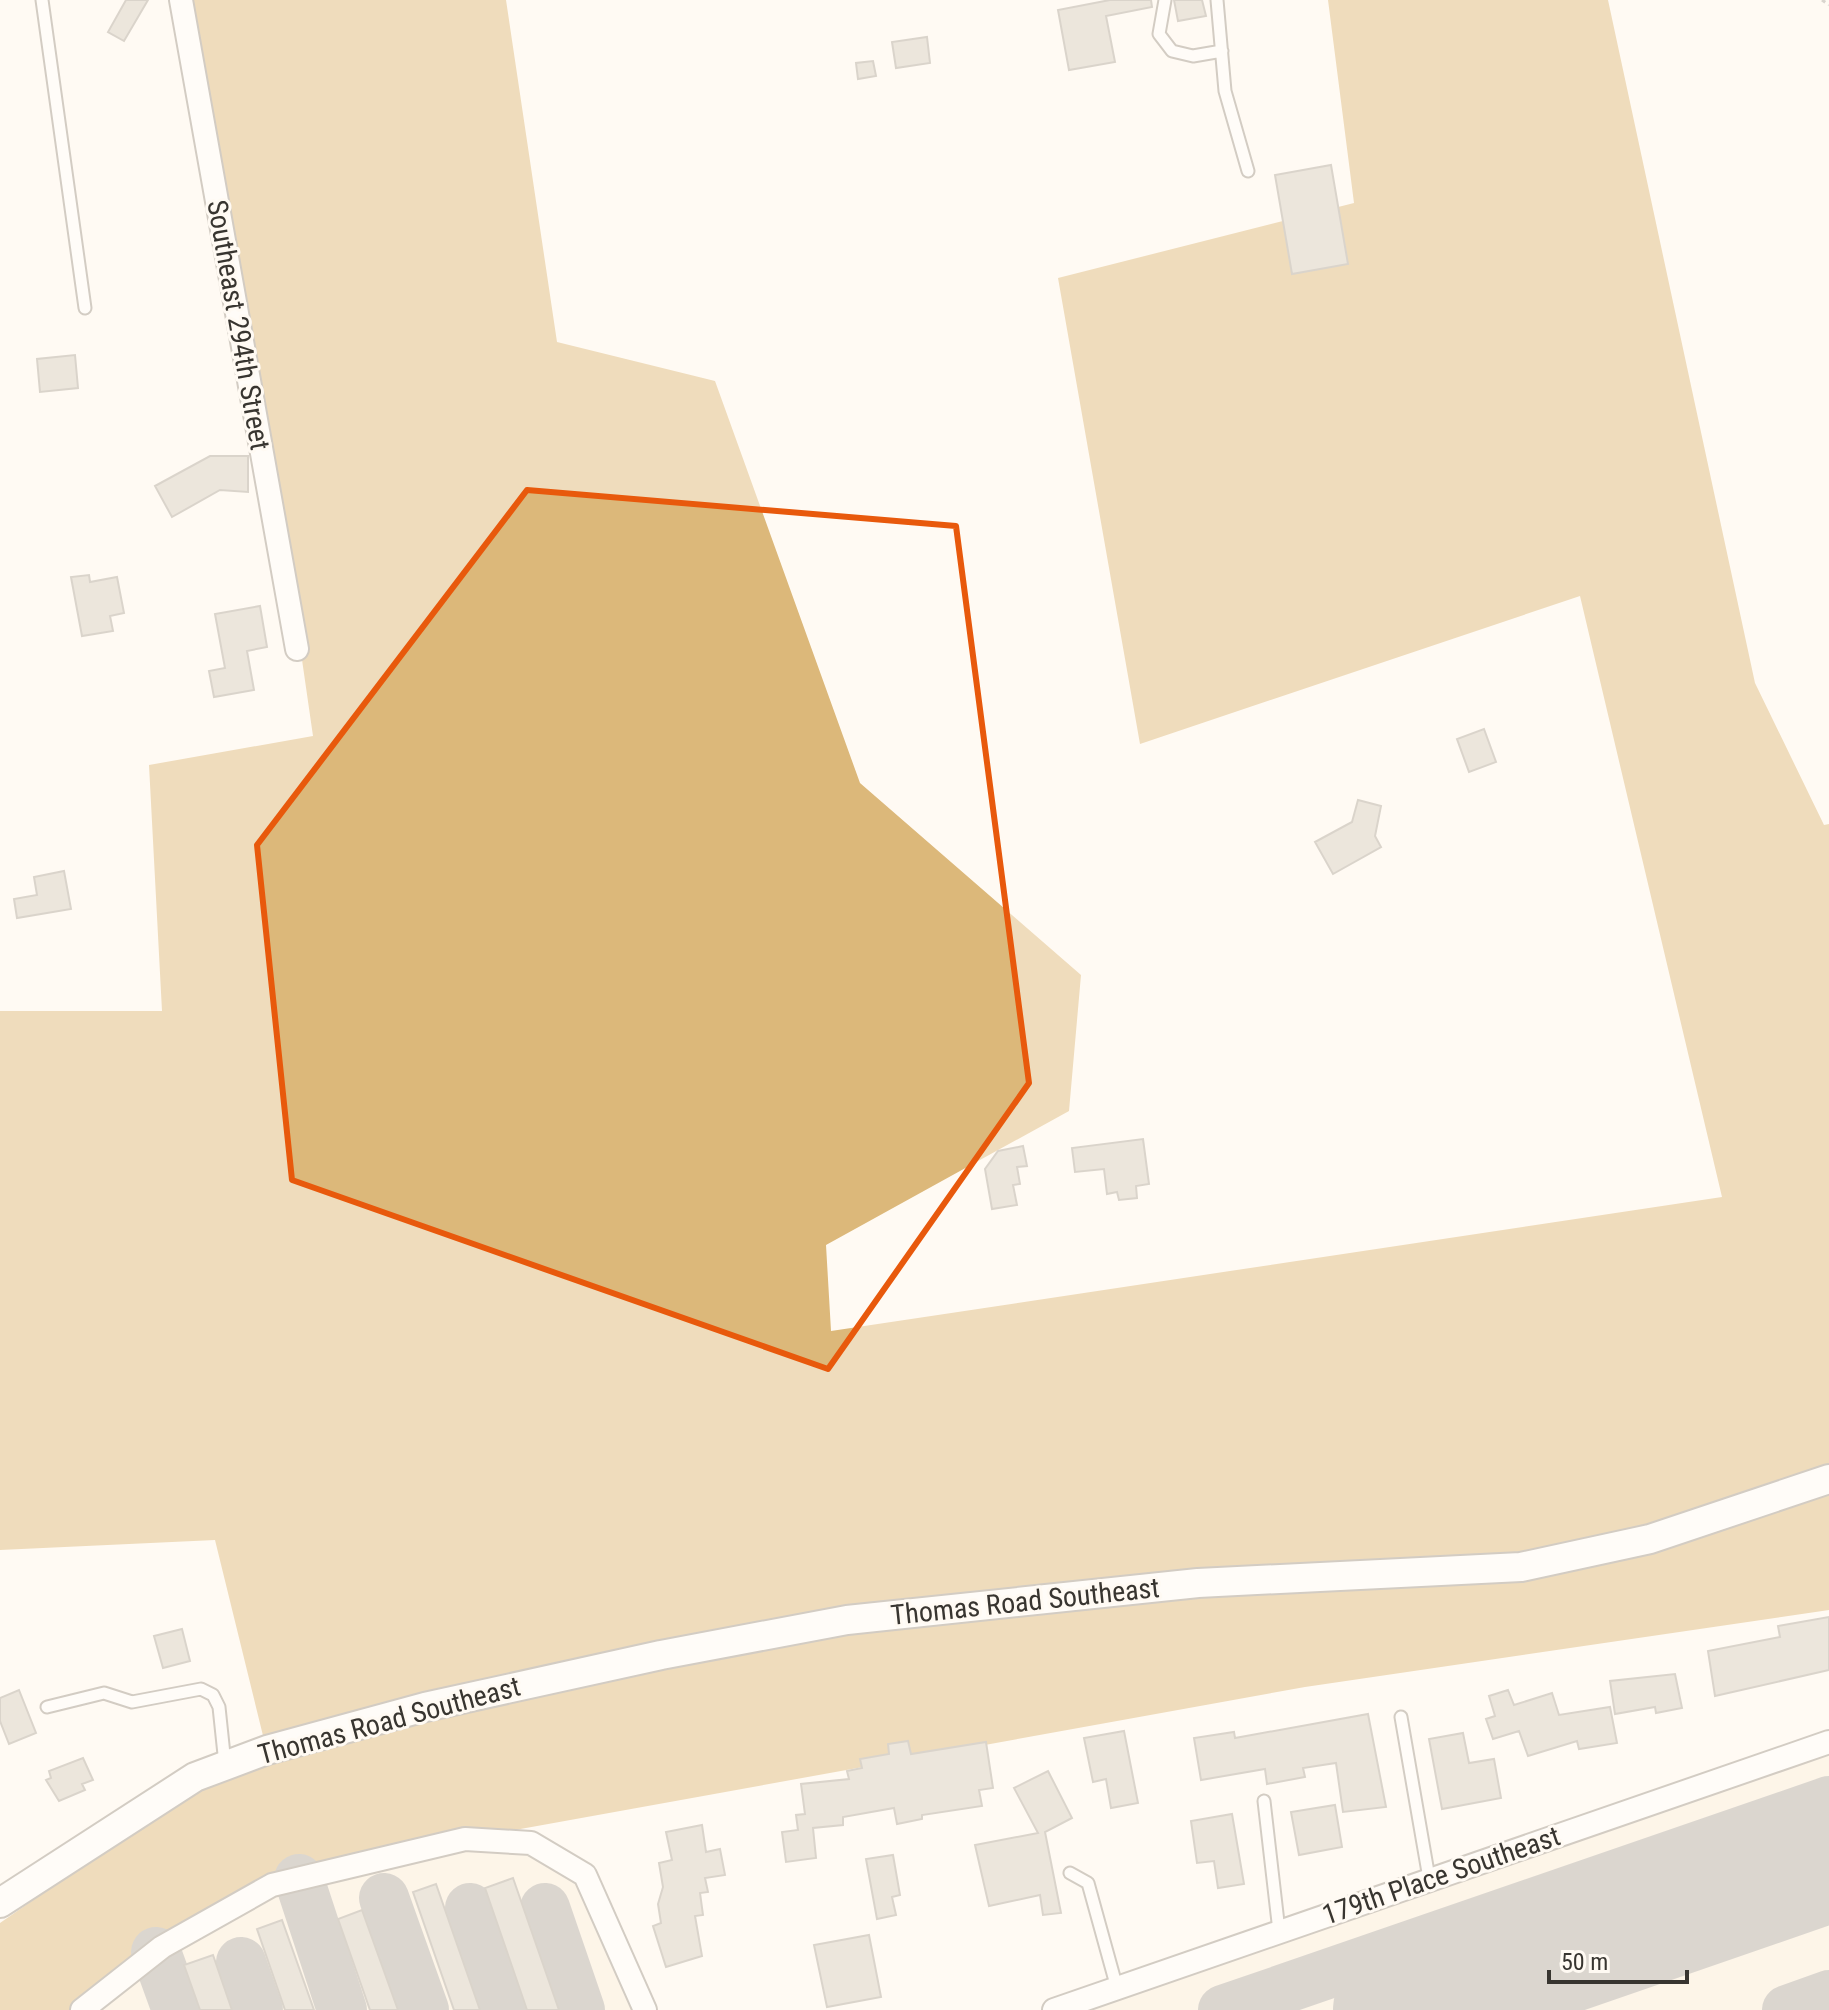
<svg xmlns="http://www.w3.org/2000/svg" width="1829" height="2010" font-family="'Roboto Condensed',sans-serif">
	<rect width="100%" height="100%" fill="#fffaf3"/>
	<path fill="#fbefdc" d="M1829,1737V1987L1765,2010H1054Z
		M465,1839L531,1843L585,1875L645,2010H82L272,1885Z"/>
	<path fill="#dcb87a" d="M185,0H506L557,342L715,381L860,783L1081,975L1069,1111L826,1245L831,1331L1722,1197L1580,596L1140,744L1058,278L1354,203L1328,0H1608L1755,683L1824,825L1829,824V1610L1305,1687L465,1839L272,1885L82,2010H0V1923L195,1788L268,1756L215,1540L0,1550V1011H162L149,765L313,736L298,632Z"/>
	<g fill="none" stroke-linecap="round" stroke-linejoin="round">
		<path stroke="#b0aca5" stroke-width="50" d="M299,1879L342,2010
			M384,1898L424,2010
			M470,1908L505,2010
			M545,1908L580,2010
			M1444,1934L1473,2010
			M156,1952L177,2010
			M241,1962L258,2010
			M1223,2010L1829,1801
			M1787,2010L1829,1995"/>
		<path stroke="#b0aca5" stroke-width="124" d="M1395,2010L1829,1860"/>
	</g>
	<path fill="#d5cec2" stroke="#aea79c" stroke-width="2" d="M126,0H148L124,41L108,32Z
		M1110,0H1151L1152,7L1106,16L1115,62L1069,70L1058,10Z
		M1174,0H1202L1206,16L1178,21Z
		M927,37L930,63L896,68L892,42Z
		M873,61L876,76L858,79L856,63Z
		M1331,165L1348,264L1292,274L1275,175Z
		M75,355L78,388L40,392L37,359Z
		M210,456H248V492L220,490L172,517L155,486Z
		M89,575L90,582L117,577L124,613L110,616L113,631L82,636L71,577Z
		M260,606L267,647L247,651L254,690L214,697L209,671L225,668L215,614Z
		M1484,729L1496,762L1469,772L1457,739Z
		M1358,800L1381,806L1375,836L1381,847L1333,874L1315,842L1352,822Z
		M64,871L71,909L17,918L14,899L37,895L34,877Z
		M1143,1139L1149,1184L1136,1186L1137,1198L1119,1200L1117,1192L1107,1194L1104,1169L1075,1172L1072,1148Z
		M1023,1146L1027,1166L1017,1167L1020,1184L1013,1185L1017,1205L992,1209L985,1169L998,1151Z
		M1829,1617V1670L1715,1696L1708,1651L1780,1637L1778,1626Z
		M182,1629L190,1661L163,1668L154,1636Z
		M1675,1674L1682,1708L1656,1713L1655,1707L1615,1714L1610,1681Z
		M19,1690L36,1733L9,1744L0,1721V1698Z
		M1508,1690L1514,1705L1552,1693L1559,1715L1610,1707L1617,1743L1579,1749L1577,1741L1528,1756L1519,1731L1493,1739L1486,1719L1495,1716L1489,1696Z
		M1368,1714L1386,1807L1343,1812L1336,1763L1303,1768L1305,1777L1267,1784L1265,1769L1201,1780L1194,1738L1234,1732L1235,1738Z
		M1124,1731L1138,1803L1111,1808L1106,1779L1093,1782L1084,1738Z
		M1463,1733L1469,1763L1494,1759L1501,1798L1442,1809L1429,1739Z
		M908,1741L911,1754L986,1742L993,1788L979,1790L982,1806L922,1815V1819L897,1824L894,1808L843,1817V1825L813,1828L816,1858L786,1862L782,1832L798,1830L796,1815L805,1814L801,1784L849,1779L847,1771L862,1768L860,1759L889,1754L888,1744Z
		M83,1758L93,1780L82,1784L85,1790L59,1801L46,1780L51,1778L49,1771Z
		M1048,1771L1072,1818L1045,1832L1061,1913L1043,1915L1040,1895L989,1906L975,1845L1038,1833L1014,1788Z
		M1335,1805L1342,1847L1299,1855L1291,1812Z
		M1232,1814L1244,1884L1218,1888L1214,1861L1197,1863L1191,1821Z
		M702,1825L706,1852L720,1849L725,1875L705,1878L708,1892L700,1893L703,1915L695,1916L702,1956L666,1967L653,1926L661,1923L658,1904L663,1887L659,1863L672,1860L666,1832Z
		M893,1855L900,1895L892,1897L896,1915L877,1919L866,1859Z
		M513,1878L559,2010H527L485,1888Z
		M436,1884L480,2010H454L413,1892Z
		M362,1910L398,2010H370L338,1919Z
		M282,1920L314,2010H285L257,1929Z
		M869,1935L881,1997L827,2007L814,1945Z
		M213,1955L232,2010H200L184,1965Z"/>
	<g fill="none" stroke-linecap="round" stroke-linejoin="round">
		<g stroke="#9d968b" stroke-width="15">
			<path id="service" d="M42,0L85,308
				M1165,0L1159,34L1172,51L1193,56L1222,51
				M1217,0L1225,91L1248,171
				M47,1707L104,1693L132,1702L201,1689L213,1695L219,1707L225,1764
				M1401,1717L1429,1878
				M1264,1801L1279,1931
				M1070,1873L1088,1883L1117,1988"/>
		</g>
		<g stroke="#9d968b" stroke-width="26">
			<path id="minor" d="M181,0L297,649
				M82,2010L162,1947L272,1885L465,1839L531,1843L585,1875L645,2010
				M1054,2010L1829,1742"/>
		</g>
		<g stroke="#9d968b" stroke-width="32">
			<path id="tertiary" d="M0,1903L195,1777L267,1750L425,1707L661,1655L847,1620L1198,1583L1521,1567L1650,1539L1829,1479"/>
		</g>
		<path stroke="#aca8a2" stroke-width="3" stroke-dasharray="4 4" stroke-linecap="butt" d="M1822,0L1829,5"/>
		<use href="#service" stroke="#fff" stroke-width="11"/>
		<use href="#minor" stroke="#fff" stroke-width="22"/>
		<use href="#tertiary" stroke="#fff" stroke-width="28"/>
	</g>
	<path d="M0 0H1829V2010H0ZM527,490L956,526L1029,1083L828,1369L292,1180L257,845Z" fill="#fffaf3" fill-opacity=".55" fill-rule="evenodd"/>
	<path fill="none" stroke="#e8590c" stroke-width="6" stroke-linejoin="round" d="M527,490L956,526L1029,1083L828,1369L292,1180L257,845Z"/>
	<g text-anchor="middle" stroke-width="6" stroke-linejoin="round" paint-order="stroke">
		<g font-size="28" fill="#383530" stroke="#fffaf3">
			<text transform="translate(239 325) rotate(80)" y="10">Southeast 294th Street</text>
			<text transform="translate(1025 1601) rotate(-6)" y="10">Thomas Road Southeast</text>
			<text transform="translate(389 1720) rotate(-15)" y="10">Thomas Road Southeast</text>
			<text transform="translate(1441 1875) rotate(-19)" y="10">179th Place Southeast</text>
		</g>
	</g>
	<path d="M1549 1970v12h138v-12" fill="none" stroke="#383530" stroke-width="4"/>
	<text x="1561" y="1970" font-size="24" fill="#383530" stroke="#fffaf3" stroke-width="6" paint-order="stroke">50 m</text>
</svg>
